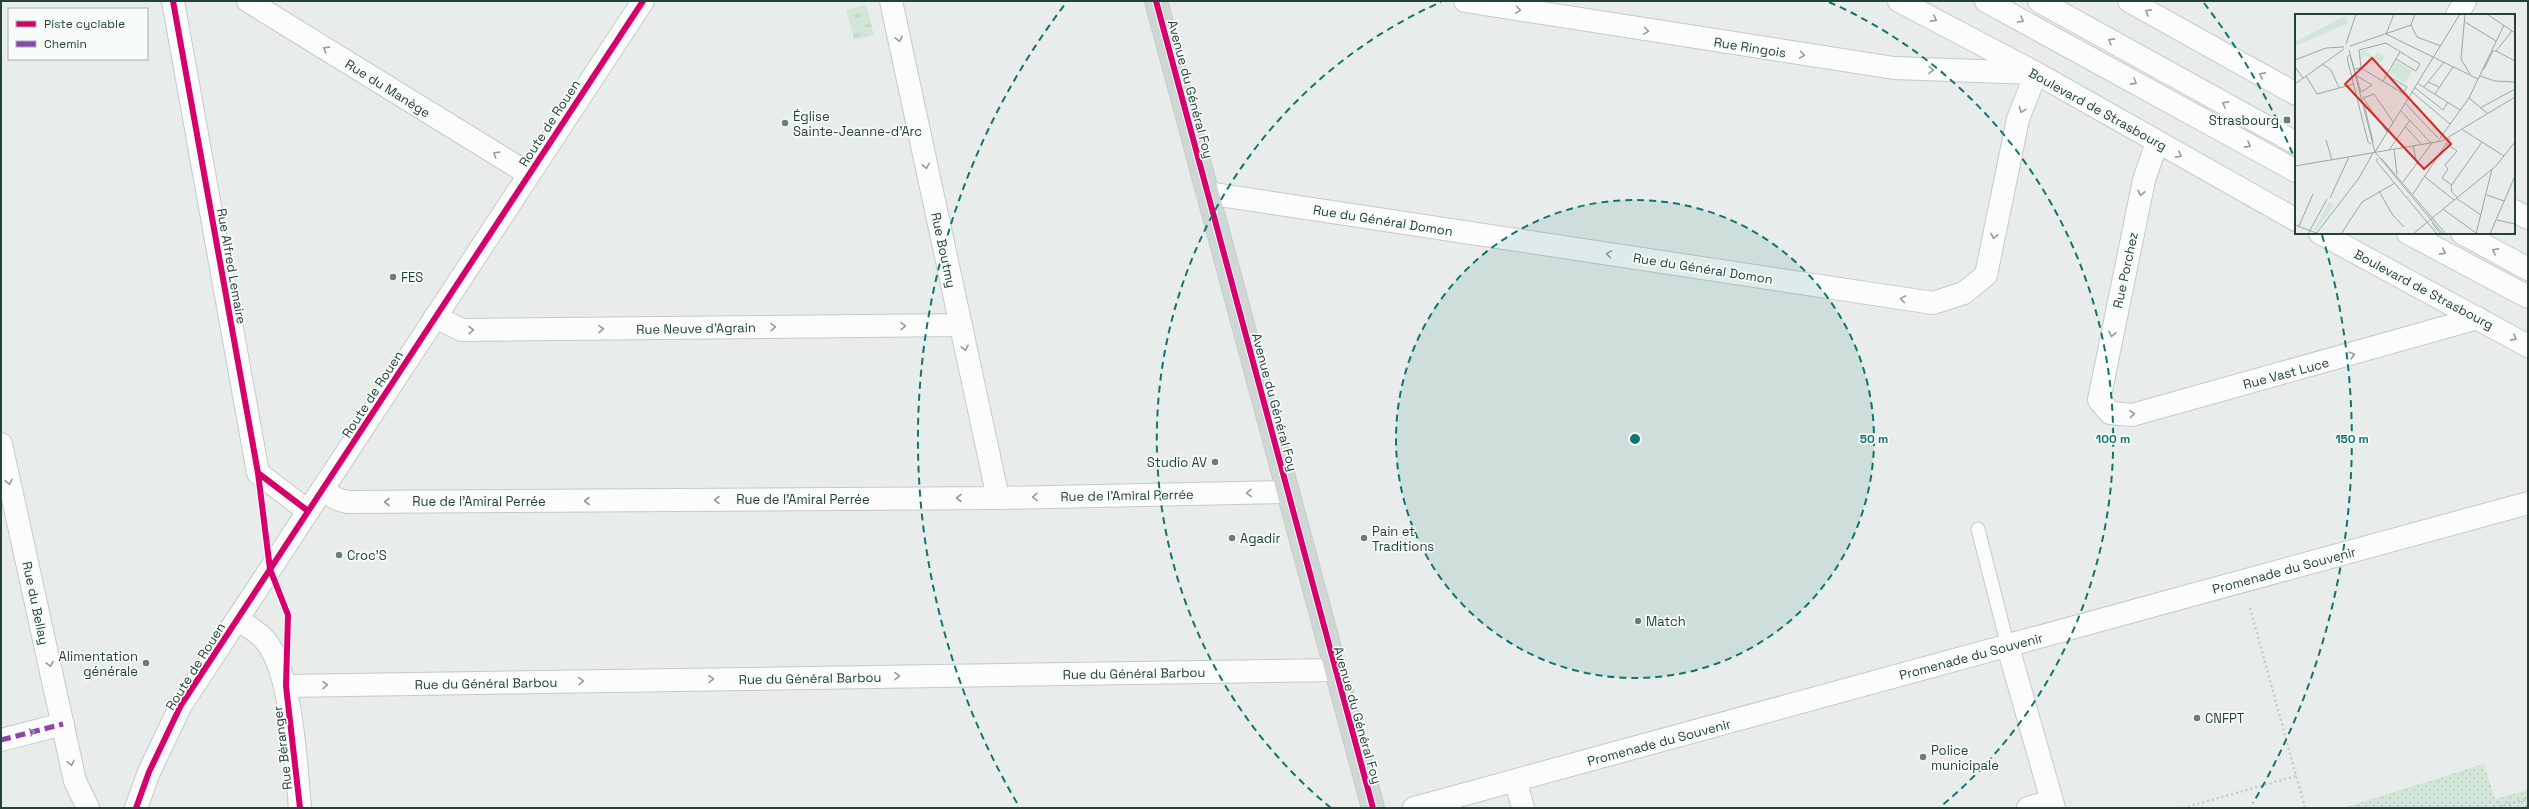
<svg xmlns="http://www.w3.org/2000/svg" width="2529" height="809" font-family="'Space Grotesk',sans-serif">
	<defs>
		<pattern id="grass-dots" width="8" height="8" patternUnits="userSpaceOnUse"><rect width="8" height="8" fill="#d1e6d8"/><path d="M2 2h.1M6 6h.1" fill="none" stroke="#b3c6ba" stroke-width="1.8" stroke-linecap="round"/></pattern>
		<pattern id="park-tufts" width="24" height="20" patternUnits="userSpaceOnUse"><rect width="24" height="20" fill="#d1e6d8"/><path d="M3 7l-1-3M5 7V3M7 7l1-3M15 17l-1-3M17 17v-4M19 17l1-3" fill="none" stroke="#b3c6ba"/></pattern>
	</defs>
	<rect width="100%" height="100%" fill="#e8edeb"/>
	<path fill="url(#grass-dots)" d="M2484,764L2495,799L2528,790V808H2343Z"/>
	<path fill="url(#park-tufts)" d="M866,5L874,35L854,40L846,10Z"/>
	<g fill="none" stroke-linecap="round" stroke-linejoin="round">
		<g stroke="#c5cac8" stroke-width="15">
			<path id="lane" d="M1978,529L2008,647"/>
		</g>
		<g stroke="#c5cac8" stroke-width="24">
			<path id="street" d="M173,1L258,473L308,511
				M248,1L529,174
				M891,1L998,498
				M1465,1L1894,68L2036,73
				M1899,1L2036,73L2296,220
				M2129,1L2296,94
				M2457,15L2465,1
				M2157,142L2144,180L2099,400L2110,413L2132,415L2478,318
				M1207,193L1933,303L1964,293L1986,275L2018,119L2036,73
				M2514,211L2528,218
				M2320,233L2528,346
				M435,317L462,330L961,325
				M1,444L75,781L88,808
				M322,490L337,499L347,502L998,498L1288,492
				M237,619C245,625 255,630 262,637C292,665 296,766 300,808
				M2008,647L2054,808
				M286,686L1334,670
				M1,740L63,724
				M1516,782L1523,808
				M1414,808L2528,503
				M2028,808L2052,801"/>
		</g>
		<g stroke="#c3cbc8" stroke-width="24">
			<path id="secondary" d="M1986,1L2296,171
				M2039,1L2296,143
				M2408,233L2528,297
				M2462,233L2528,269
				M136,808L149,772L181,705L643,1"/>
		</g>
		<g stroke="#c3ccc9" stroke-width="24">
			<path id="primary" d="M1156,1L1373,808"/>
		</g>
		<path stroke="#c3ccca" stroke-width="2.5" stroke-dasharray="2 3" stroke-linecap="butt" d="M2250,608L2305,808
			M2183,808L2296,776
			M2494,808L2528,799"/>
		<use href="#lane" stroke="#fcfcfc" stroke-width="13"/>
		<use href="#street" stroke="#fcfcfc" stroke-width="22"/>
		<use href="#secondary" stroke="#fcfcfc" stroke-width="22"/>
		<use href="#primary" stroke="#cfd7d5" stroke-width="22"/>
		<path stroke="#8e44ad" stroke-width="5" stroke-dasharray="10 5" stroke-linecap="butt" d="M1,740L63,724"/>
		<g stroke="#f7fbf9" stroke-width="8">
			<path id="cycleway" d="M173,1L258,473L270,569L288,615L286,686L300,808
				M1156,1L1373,808
				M258,473L308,511
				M136,808L149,772L181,705L643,1"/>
		</g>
		<use href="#cycleway" stroke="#d6006c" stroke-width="6"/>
	</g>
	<defs><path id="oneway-chevron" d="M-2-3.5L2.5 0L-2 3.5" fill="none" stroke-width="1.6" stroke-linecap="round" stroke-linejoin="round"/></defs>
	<g stroke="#909f9b">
		<use href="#oneway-chevron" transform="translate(1518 10) rotate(9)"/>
		<use href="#oneway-chevron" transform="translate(2148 12) rotate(-151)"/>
		<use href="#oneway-chevron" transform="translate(1934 19) rotate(28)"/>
		<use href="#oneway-chevron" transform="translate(2021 20) rotate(29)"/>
		<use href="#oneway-chevron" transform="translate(1646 31) rotate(9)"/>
		<use href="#oneway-chevron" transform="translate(899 39) rotate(78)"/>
		<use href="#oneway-chevron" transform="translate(2111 41) rotate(-151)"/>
		<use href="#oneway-chevron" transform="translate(326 49) rotate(-148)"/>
		<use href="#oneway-chevron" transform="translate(1802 55) rotate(9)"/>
		<use href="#oneway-chevron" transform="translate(1931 70) rotate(2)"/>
		<use href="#oneway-chevron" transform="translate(2262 75) rotate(-151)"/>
		<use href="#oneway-chevron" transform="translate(2134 82) rotate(29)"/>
		<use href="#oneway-chevron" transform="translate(2225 104) rotate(-151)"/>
		<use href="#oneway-chevron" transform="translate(2022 110) rotate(111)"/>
		<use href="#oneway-chevron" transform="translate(2248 145) rotate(29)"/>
		<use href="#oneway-chevron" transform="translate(496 154) rotate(-148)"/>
		<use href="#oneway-chevron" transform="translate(2179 155) rotate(29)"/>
		<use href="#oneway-chevron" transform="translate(926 166) rotate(78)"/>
		<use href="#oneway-chevron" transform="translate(2141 193) rotate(102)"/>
		<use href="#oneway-chevron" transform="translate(1994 236) rotate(102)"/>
		<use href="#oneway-chevron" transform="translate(2495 251) rotate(-152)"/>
		<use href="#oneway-chevron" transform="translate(2443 252) rotate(28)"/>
		<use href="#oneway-chevron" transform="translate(1609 254) rotate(-171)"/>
		<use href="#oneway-chevron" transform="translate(1903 299) rotate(-171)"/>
		<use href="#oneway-chevron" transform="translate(903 326) rotate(-1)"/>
		<use href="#oneway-chevron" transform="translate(773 327) rotate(-1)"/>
		<use href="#oneway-chevron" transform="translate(601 329) rotate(-1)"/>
		<use href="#oneway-chevron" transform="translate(471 330) rotate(-1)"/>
		<use href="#oneway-chevron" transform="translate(2112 334) rotate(102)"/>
		<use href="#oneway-chevron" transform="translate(2514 338) rotate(29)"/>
		<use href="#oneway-chevron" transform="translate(965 348) rotate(78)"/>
		<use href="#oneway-chevron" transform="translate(2352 355) rotate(-15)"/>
		<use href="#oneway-chevron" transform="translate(2132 414) rotate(-5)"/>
		<use href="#oneway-chevron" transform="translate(9 482) rotate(78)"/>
		<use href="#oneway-chevron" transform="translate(1249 493) rotate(179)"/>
		<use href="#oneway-chevron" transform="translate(1035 497) rotate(179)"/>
		<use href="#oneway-chevron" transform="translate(959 498) rotate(180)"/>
		<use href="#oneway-chevron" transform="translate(717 500) rotate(180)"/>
		<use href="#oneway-chevron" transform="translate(587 501) rotate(180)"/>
		<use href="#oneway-chevron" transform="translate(387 502) rotate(180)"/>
		<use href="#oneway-chevron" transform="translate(50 664) rotate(78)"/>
		<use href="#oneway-chevron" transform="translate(897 676) rotate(-1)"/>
		<use href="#oneway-chevron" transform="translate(711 679) rotate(-1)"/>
		<use href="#oneway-chevron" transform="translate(581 681) rotate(-1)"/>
		<use href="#oneway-chevron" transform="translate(325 685) rotate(-1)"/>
		<use href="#oneway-chevron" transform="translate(32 732) rotate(-14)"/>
		<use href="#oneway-chevron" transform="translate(71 763) rotate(78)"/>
	</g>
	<circle cx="1635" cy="439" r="239" fill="#0f766e" fill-opacity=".12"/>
	<g fill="none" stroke="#0f766e" stroke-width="2" stroke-dasharray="7 5">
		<circle cx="1635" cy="439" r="239"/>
		<path d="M1331 808A478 478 0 0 1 1441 2M1829 2A478 478 0 0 1 1939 808"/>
		<path d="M1017 803A717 717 0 0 1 1066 3M2204 3A717 717 0 0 1 2295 159M2322 235A717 717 0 0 1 2253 803"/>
	</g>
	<g fill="#697e78" stroke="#f7fbf9" stroke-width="1.5">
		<rect x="2283" y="116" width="8" height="8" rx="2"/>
		<circle cx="785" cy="123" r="4"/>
		<circle cx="393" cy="277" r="4"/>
		<circle cx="1215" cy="462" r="4"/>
		<circle cx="1232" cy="538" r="4"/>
		<circle cx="1364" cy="538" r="4"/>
		<circle cx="339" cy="555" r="4"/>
		<circle cx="1638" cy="621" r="4"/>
		<circle cx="146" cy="663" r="4"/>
		<circle cx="2197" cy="718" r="4"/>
		<circle cx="1923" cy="757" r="4"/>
	</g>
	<g text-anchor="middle" stroke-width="3.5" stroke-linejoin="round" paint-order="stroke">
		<g font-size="13" fill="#24423a" stroke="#f7fbf9">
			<text transform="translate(1750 47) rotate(9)" y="5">Rue Ringois</text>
			<text transform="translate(388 88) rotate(32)" y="5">Rue du Manège</text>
			<text transform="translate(1191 89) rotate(75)" y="5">Avenue du Général Foy</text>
			<text transform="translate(2098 109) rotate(29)" y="5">Boulevard de Strasbourg</text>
			<text transform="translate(549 123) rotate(-57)" y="5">Route de Rouen</text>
			<text transform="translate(1383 220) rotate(9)" y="5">Rue du Général Domon</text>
			<text transform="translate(944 250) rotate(78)" y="5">Rue Boutmy</text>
			<text transform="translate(232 266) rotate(80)" y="5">Rue Alfred Lemaire</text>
			<text transform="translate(1703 268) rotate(9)" y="5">Rue du Général Domon</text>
			<text transform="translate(2125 270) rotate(-78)" y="5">Rue Porchez</text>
			<text transform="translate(2424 289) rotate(28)" y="5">Boulevard de Strasbourg</text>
			<text transform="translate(696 328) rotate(-1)" y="5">Rue Neuve d'Agrain</text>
			<text transform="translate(2286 373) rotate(-15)" y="5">Rue Vast Luce</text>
			<text transform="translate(372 394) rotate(-57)" y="5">Route de Rouen</text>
			<text transform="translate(1275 402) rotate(75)" y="5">Avenue du Général Foy</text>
			<text transform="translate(1127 495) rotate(-1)" y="5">Rue de l'Amiral Perrée</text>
			<text x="803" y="504">Rue de l'Amiral Perrée</text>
			<text x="479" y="506">Rue de l'Amiral Perrée</text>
			<text transform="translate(2284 570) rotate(-15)" y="5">Promenade du Souvenir</text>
			<text transform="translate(36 603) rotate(78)" y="5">Rue du Bellay</text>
			<text transform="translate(1971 656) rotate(-15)" y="5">Promenade du Souvenir</text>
			<text transform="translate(195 666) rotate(-58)" y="5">Route de Rouen</text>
			<text transform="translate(1134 673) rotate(-1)" y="5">Rue du Général Barbou</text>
			<text transform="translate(810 678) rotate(-1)" y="5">Rue du Général Barbou</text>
			<text transform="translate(486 683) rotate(-1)" y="5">Rue du Général Barbou</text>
			<text transform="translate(1358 715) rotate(74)" y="5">Avenue du Général Foy</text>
			<text transform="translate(1659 742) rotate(-15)" y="5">Promenade du Souvenir</text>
			<text transform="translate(282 748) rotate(-97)" y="5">Rue Béranger</text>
		</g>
		<g font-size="13" fill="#24423a" stroke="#f7fbf9" text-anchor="start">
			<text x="793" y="121">Église<tspan x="793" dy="15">Sainte-Jeanne-d'Arc</tspan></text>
			<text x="2279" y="125" text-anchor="end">Strasbourg</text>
			<text x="401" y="282">FES</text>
			<text x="1207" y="467" text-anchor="end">Studio AV</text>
			<text x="1372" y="536">Pain et<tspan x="1372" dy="15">Traditions</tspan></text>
			<text x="1240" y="543">Agadir</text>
			<text x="347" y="560">Croc'S</text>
			<text x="1646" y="626">Match</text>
			<text x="138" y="661" text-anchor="end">Alimentation<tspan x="138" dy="15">générale</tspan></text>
			<text x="2205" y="723">CNFPT</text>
			<text x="1931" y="755">Police<tspan x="1931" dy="15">municipale</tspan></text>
		</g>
	</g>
	<g transform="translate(2295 14)">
		<rect width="220" height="220" fill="#e8edeb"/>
		<path d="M73,35L71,38L79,43L82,38L90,43L84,51L69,41L66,46L65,38Z" fill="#d1e6d8"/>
		<path d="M50,2L53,9L0,32V28Z" fill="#d1e6d8"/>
		<path d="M101,47L117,57L110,69L94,59Z" fill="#d1e6d8"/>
		<path d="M34,188L39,191L21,217L19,216Z" fill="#d1e6d8"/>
		<path fill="none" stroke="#9aa9a4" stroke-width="1" d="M170,0L166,45L175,60M192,0L220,19M170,8L201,27M116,11L122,23L146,32M91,20L183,65M91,20L99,0M51,30L61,0M55,32L116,11L120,0M54,36L80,138L148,220M201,37L220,47M54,41L52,44L73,128L76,130M55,41L66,78M0,46L31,34L49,33M27,50L36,56L44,74M0,53L8,64M66,54L64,36L91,29L125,50L121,57L101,45M60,55L66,54L114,83M189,55L198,37H201L217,17M92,61L112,73L108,79M11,62L22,80L59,70M62,62L77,71L66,78M185,62L200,67L220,68M88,67L105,38M133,68L144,73M122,69L165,96M0,70L49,35M119,73L148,96L153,88M129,73L149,48M117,78L155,110M140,80L158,53M68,84L79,80L98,108M68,84L92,118M174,84L192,99M110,89L143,124M69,90L78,128M185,94L220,75M105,96L136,129M110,112L126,130M168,116L209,142M31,126L37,146M143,127L174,84L209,11M152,130L162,137L150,151L153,155L147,164L157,171M118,132L122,150M99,135L102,160M94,136L115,106M80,138L165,0M82,144V148L142,220M86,144L151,220M0,152L147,127L220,83M129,162L159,186M108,168L137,129M84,177L97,200L109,213M118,180L155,124M192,181L209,187M162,183L157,178L156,172L187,128M35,184L54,143M161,184L186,201M148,195L181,219M136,205L201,152L220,128M202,206L220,210M137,209L146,220M0,211L24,220M4,212L18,180M13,220L32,185M21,220L64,164L78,139M46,220L67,188L100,169M118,220L136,205M181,220L197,155M195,220L220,162"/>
		<path fill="#d62828" fill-opacity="0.15" stroke="#d62828" stroke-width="2" d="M77,44L156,130L129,155L50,70Z"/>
		<rect width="220" height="220" fill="none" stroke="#24423a" stroke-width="2"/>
	</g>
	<circle cx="1635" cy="439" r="6" fill="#0f766e" stroke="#f7fbf9" stroke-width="2"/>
	<g font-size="12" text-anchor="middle" font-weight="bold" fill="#0f766e" stroke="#f7fbf9" stroke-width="3.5" stroke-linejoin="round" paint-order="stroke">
		<text x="1874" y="443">50 m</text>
		<text x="2113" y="443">100 m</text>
		<text x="2352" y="443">150 m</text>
	</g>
	<rect width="2529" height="809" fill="none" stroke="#24423a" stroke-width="4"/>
	<rect x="8" y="8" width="140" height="52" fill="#f7fbf9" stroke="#a3b1ad"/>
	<rect x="16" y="21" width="20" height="6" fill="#d6006c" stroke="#a3b1ad"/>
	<text x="44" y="28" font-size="12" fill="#24423a">Piste cyclable</text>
	<rect x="16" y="41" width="20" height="6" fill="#8e44ad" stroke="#a3b1ad"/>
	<text x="44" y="48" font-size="12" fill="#24423a">Chemin</text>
</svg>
